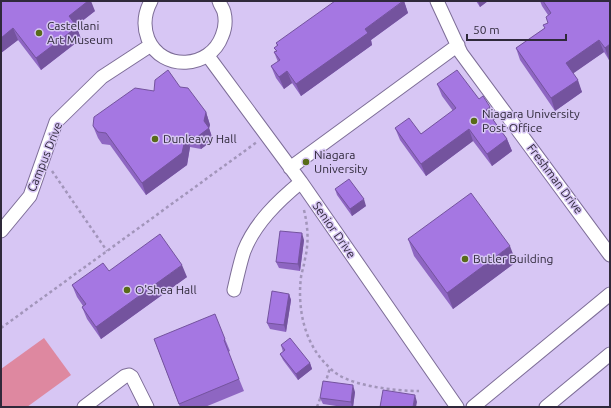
<svg xmlns="http://www.w3.org/2000/svg" width="611" height="408" font-family="Ubuntu,sans-serif">
	<rect width="100%" height="100%" fill="#d7c6f4"/>
	<path fill="#de88a0" d="M44,338L71,375L27,407H1V369Z"/>
	<g fill="none" stroke-linecap="round" stroke-linejoin="round">
		<g stroke="#7d6d97" stroke-width="15">
			<path id="minor" d="M151,1C144,14 143,26 148,39C162,72 210,69 222,36C225,29 226,20 224,12C223,8 220,5 219,1
				M437,1L461,53L610,255
				M208,56L301,182L457,407
				M290,168L458,45
				M1,231L30,196L56,122L102,77L151,45
				M234,290C237,277 240,263 244,251C255,223 278,201 301,182
				M84,407L125,376L129,375L132,377L147,407
				M473,407L610,294
				M546,407L610,354"/>
		</g>
		<path stroke="#a295ba" stroke-width="2.5" stroke-dasharray="3 3" stroke-linecap="butt" d="M52,171L107,251
			M304,210C308,227 309,242 305,259C304,266 302,271 301,277C297,310 305,346 330,368
			M1,328L257,142
			M325,384L330,368C345,386 396,391 419,391
			M317,407L321,396"/>
		<use href="#minor" stroke="#fff" stroke-width="13"/>
	</g>
	<path fill="#8e66c2" d="M1,1L95,11L76,26L81,39L41,70L18,40L1,53Z
		M404,1L408,13L371,40L372,45L301,96L292,83L284,89L276,78L271,66L278,62L274,52L276,51L274,48L277,46L276,43Z
		M476,1H488L480,7Z
		M540,1H610V59L609,60L604,52L573,73L582,92L555,111L520,60L516,48L545,28L548,23V15L542,6Z
		M437,84L479,99L495,119L493,120L507,139L512,151L492,166L473,141L426,176L400,140L395,128L421,134L453,111L442,96Z
		M180,87L206,112L210,125L209,128L213,140L201,149L190,147L187,165L146,195L110,145L102,144L98,138L93,126Z
		M335,189L366,206L352,216L337,195Z
		M408,239L516,262L453,309L414,256Z
		M304,240L300,271L279,268L276,262Z
		M109,271L187,277L101,339L87,319L82,307L83,306L77,297L72,285Z
		M289,294L291,300L286,332L270,329L267,323Z
		M154,339H225L230,351L228,352L244,391L205,407H180Z
		M281,345L310,363L312,369L298,380L283,360L280,354L283,352Z
		M355,392L353,407H343L323,404L320,398Z"/>
	<path fill="#74539e" d="M87,1H91L95,11L73,28L69,16Z
		M404,1L408,13L371,40L372,45L301,96L296,84L365,29Z
		M478,1H488L480,7Z
		M77,27L81,39L41,70L36,58Z
		M13,28L18,40L1,53V38Z
		M599,40L604,52L571,75L566,63Z
		M610,44V59L609,60L605,48Z
		M287,71L292,83L284,89L279,77Z
		M578,80L582,92L555,111L551,98Z
		M490,107L495,119L490,122L486,110Z
		M206,112L210,125L209,128L213,140L201,149L197,137Z
		M469,129L473,141L426,176L421,164Z
		M186,135L190,147L187,165L146,195L142,183Z
		M507,139L512,151L492,166L487,154Z
		M364,199L366,206L352,216L350,209Z
		M302,233L304,240L300,271L298,264Z
		M510,246L516,262L453,309L447,293Z
		M182,265L187,277L101,339L96,327Z
		M289,294L291,300L286,332L284,325Z
		M310,363L312,369L298,380L296,374Z
		M353,385L355,392L353,407H352L351,402Z
		M415,395L417,402L416,407H413Z"/>
	<path fill="#a577e2" stroke="#74539e" d="M1,1H88L69,16L77,27L36,58L13,28L1,38Z
		M335,1H403L365,29L368,33L296,84L287,71L279,77L271,66L280,60L274,52L277,51L274,48L278,45L276,43Z
		M543,1H610V44L605,48L599,40L566,63L578,80L551,98L516,48L545,28L543,25L548,23L546,17L551,13Z
		M168,70L180,87L188,88L206,112L204,121L209,128L197,137L186,135L182,153L142,183L106,133L98,132L93,126L94,117L135,88L154,91L155,80Z
		M457,70L479,99L483,96L490,107L486,110L507,139L487,154L469,129L421,164L395,128L409,118L421,134L456,108L437,84Z
		M349,179L364,199L350,209L335,189Z
		M471,193L510,246L447,293L408,239Z
		M280,231L302,233L298,264L276,262Z
		M160,234L182,265L96,327L82,307L86,304L72,285L103,263L109,271Z
		M272,291L289,294L284,325L267,323Z
		M215,314L225,339L224,340L239,379L179,404L154,339Z
		M290,338L310,363L296,374L280,354L285,350L281,345Z
		M323,381L353,385L351,402L320,398Z
		M383,390L415,395L413,407H380Z"/>
	<g fill="#586b18" stroke="#d7c6f4" stroke-width="1.5">
		<circle cx="39" cy="33" r="4"/>
		<circle cx="474" cy="121" r="4"/>
		<circle cx="155" cy="139" r="4"/>
		<circle cx="306" cy="162" r="4"/>
		<circle cx="465" cy="259" r="4"/>
		<circle cx="127" cy="290" r="4"/>
	</g>
	<g text-anchor="middle" stroke-width="3" stroke-linejoin="round" paint-order="stroke">
		<g font-size="12" fill="#2f293a" stroke="#d7c6f4" text-anchor="start">
			<text x="47" y="30">Castellani<tspan x="47" dy="14">Art Museum</tspan></text>
			<text x="482" y="118">Niagara University<tspan x="482" dy="14">Post Office</tspan></text>
			<text x="163" y="143">Dunleavy Hall</text>
			<text x="314" y="159">Niagara<tspan x="314" dy="14">University</tspan></text>
			<text x="473" y="263">Butler Building</text>
			<text x="135" y="294">O'Shea Hall</text>
		</g>
		<g font-size="12" fill="#2f293a" stroke="#d7c6f4">
			<text transform="translate(45 157) rotate(-68)" y="4">Campus Drive</text>
			<text transform="translate(555 179) rotate(53)" y="4">Freshman Drive</text>
			<text transform="translate(334 230) rotate(55)" y="4">Senior Drive</text>
		</g>
	</g>
	<rect width="611" height="408" fill="none" stroke="#2f293a" stroke-width="4"/>
	<path d="M467 34v6h99v-6" fill="none" stroke="#2f293a" stroke-width="2"/>
	<text x="473" y="34" font-size="12" fill="#2f293a" stroke="#d7c6f4" stroke-width="3" paint-order="stroke">50 m</text>
</svg>
